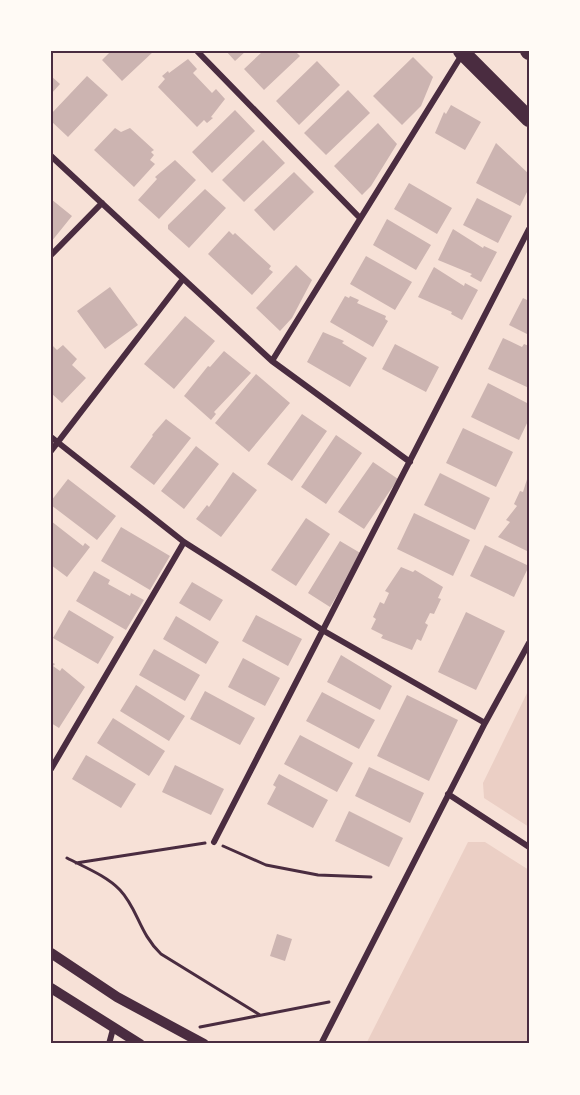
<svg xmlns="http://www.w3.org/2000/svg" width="580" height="1095" font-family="Roboto,sans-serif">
	<rect width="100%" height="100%" fill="#f7e1d7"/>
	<path fill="#ebcfc5" d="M529,689V827L484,798L483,783Z
		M468,842H485L529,870V1044H366Z"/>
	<path fill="#ccb4b1" d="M111,51H154L122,81L102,60Z
		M226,51H246L235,61Z
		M263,51H295L300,56L264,90L244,69Z
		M413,57L433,77L421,106L402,125L373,96Z
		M188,59L197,69L193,73L212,93L216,89L225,99L211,117L213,118L207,123L204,120L197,127L158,87L165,79L162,76L168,71L169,73Z
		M317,61L340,85L299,125L276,101Z
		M51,76L60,84L51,94Z
		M87,76L108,95L68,137L51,121V114Z
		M348,90L370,113L326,155L304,133Z
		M451,105L481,122L465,150L435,133L444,112L446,114Z
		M235,110L255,131L212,173L192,152Z
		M378,123L397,144L371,186L362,195L334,166Z
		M115,128L121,132L130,128L154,150L151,152L154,155L150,160L155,164L134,187L94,150Z
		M263,140L285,163L244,202L222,180Z
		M496,143L529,174V188L520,206L476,183Z
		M175,160L196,180L159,219L138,200L157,179L155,177Z
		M294,172L314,192L274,231L254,210Z
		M409,183L452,208L437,234L394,209Z
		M205,189L226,208L189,248L168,229V225Z
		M477,198L512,216L498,243L463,225Z
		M51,199L72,216L51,242Z
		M387,219L431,245L416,270L373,245Z
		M453,229L483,248L484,246L497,252L481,282L470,276L472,274L438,260Z
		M229,231L233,235L235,233L271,266L269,269L273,272L252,295L208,254Z
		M366,256L412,282L395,310L350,284Z
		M296,265L312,280L292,318L280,331L256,308Z
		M434,267L464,286L465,283L478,290L462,320L451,314L452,312L418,297Z
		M110,287L138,325L105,349L77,311Z
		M345,296L349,298L350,296L359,300L357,303L386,316L385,319L388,321L373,347L330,322Z
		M523,298L529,301V335L509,325Z
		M185,316L215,341L174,389L144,364Z
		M323,332L344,341L342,343L367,358L350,387L307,362Z
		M503,338L522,347L524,344L529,346V388L488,369Z
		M51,344L57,350L63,345L77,359L72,365L86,378L62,403L51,393Z
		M395,344L439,367L426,392L382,369Z
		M224,351L251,373L214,412L216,414L211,420L184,396L208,366L210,367Z
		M256,374L290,403L249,452L215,423Z
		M488,383L529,404V419L519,440L471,417Z
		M302,414L327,431L292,481L267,464Z
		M166,419L191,438L154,485L130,467L153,436L152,435Z
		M463,428L513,452L496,487L446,463Z
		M336,435L362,453L326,504L301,487Z
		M196,446L219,464L184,509L161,491Z
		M373,462L398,479L364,529L338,512Z
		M233,472L257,490L221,537L196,519L207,505L209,507Z
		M440,473L490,498L475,530L424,505Z
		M529,473V552L498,537L510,522L506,520L517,506L514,504L520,491L523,492Z
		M68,479L116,516L97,540L51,505V501Z
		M414,513L470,540L453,576L397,549Z
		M306,518L330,534L296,586L271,570Z
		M51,521L83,546L85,543L90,547L67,577L51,565Z
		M121,527L170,556L150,590L101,561Z
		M340,541L362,554L330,607L308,593Z
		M485,545L529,566L514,597L470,576Z
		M401,567L413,572L415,570L443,587L438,598L441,599L434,614L430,613L425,623L428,625L421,641L417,639L412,650L381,638L383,635L371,629L376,619L373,617L380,602L384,604L389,593L385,591Z
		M94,571L110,580L108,584L130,596L131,593L144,600L126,630L76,601Z
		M192,582L223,600L210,621L179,603Z
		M69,610L114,637L98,664L53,638Z
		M466,612L505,631L476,690L438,672Z
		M256,615L302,639L288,666L242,641Z
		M176,616L219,642L206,664L163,639Z
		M154,649L200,675L185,701L139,675Z
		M341,655L392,686L380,710L327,682Z
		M243,658L280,678L265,706L228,687Z
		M51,662L55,664L53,666L60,671L62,668L85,687L59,728L51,723Z
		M136,685L185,716L169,741L120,711Z
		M205,691L255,718L240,745L190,719Z
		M322,692L375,720L359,749L306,721Z
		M407,695L458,720L429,781L377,756Z
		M113,718L165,751L149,776L97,743Z
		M300,735L353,763L337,792L284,764Z
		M86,755L136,784L121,808L72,779Z
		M175,765L224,789L211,815L162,792Z
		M369,767L424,793L410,823L355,796Z
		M279,774L328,800L313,828L267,804L276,787L273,785Z
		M349,811L403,838L389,867L335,841Z
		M277,934L292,939L285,961L270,956Z"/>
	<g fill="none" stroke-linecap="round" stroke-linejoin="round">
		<path stroke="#4a2c40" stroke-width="3" d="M223,846L266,865L318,875L371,877
			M67,858C84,867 107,876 120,890C138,909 139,933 161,954L260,1015
			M76,863L205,843
			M200,1027L329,1002"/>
		<path stroke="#4a2c40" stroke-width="6" d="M197,51L360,218
			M51,156L272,361L410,462
			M51,255L102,203
			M272,361L463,53
			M51,437L184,542L324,631L485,723
			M51,451L183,279
			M51,769L184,542
			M448,794L529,847
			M214,842L529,229
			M109,1044L113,1029
			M321,1044L485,723L529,643"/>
		<path stroke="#4a2c40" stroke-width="10" d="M51,953L117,997L204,1044
			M51,988L140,1044"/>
		<path stroke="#4a2c40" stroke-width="16" d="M461,51L529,119
			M528,51L529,52"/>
	</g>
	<rect width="580" height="1095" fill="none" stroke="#fffaf5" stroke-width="105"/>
	<rect x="52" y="52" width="476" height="990" fill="none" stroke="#4a2c40" stroke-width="2"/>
</svg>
